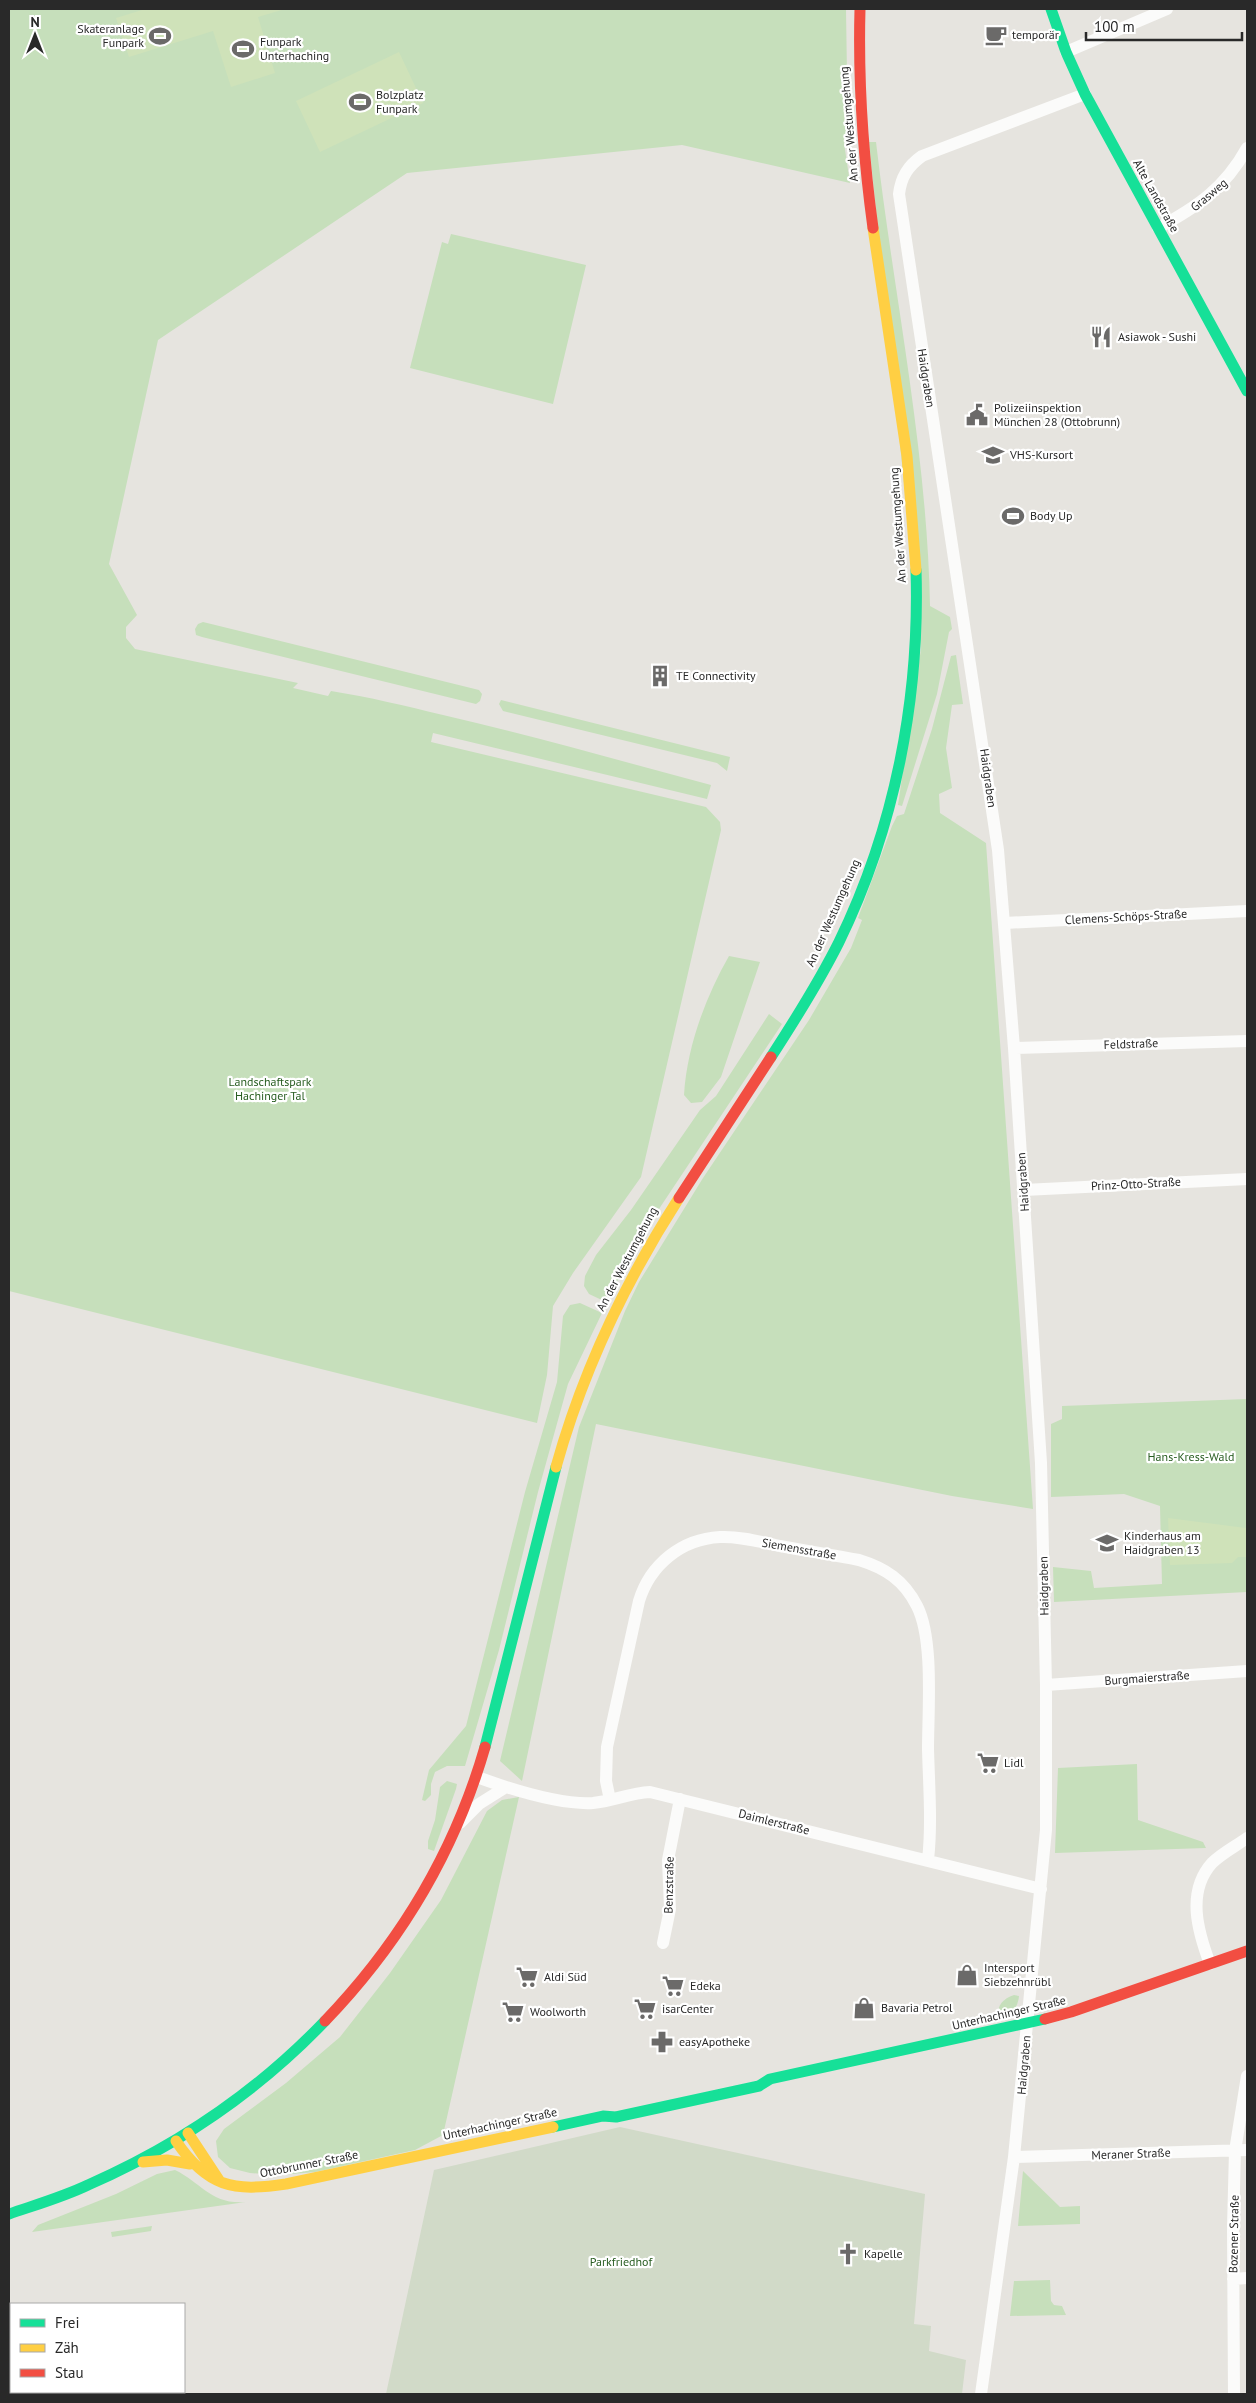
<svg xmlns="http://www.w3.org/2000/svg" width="1256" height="2403" font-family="'PT Sans',sans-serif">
	<rect width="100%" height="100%" fill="#e6e4df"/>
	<path fill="#c6dfbb" d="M9,9H846L848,143H844L850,183L682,145L407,173L158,340L109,564L137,615L126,627V638L135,649L298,683L293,688L328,696L331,691C369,697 406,706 443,715C533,736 621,761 711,785L707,799L433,733L431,742L706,807L720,822L721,830L641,1177L573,1273L553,1306L547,1375L537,1423L9,1291Z
		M869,142H876C894,297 927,449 930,606L950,617L952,629L949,632L937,694L902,806L898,805L921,649Z
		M451,234L586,265L553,404L410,368L442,242L448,244Z
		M203,622L479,690L482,694L480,701L476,704L202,637L196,635L195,629L198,624Z
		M956,655L963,704L952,705L946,748L952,788L939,794L940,813L986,843L1033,1509L952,1496L596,1424L522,1781L500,1761L579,1427L625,1311L639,1282L703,1178L809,1020L851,948L862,920L858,918L892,826L897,816L904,814L932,729L951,656Z
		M501,700L730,757L727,771L717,763L503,711L499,704Z
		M729,956L760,962L721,1077L702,1102L691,1103L684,1095C687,1047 705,998 729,956Z
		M769,1014L782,1024L645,1230L606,1302L589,1294L584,1286L585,1276L596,1255L631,1210L700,1110L716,1096Z
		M580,1303L602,1313L568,1384L538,1492L499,1650L465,1766H447L435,1772L431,1784V1795L425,1801L422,1800L429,1770L466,1726L525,1492L557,1382L563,1316L570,1305Z
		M1247,1399V1592L1054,1602L1053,1567L1091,1571L1094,1588L1162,1584L1160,1506L1124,1494L1051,1497V1424L1062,1419V1406Z
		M1137,1764L1138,1820L1203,1842L1206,1848L1055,1853L1058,1768Z
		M447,1781L457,1784L456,1789L434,1851L428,1849V1841L435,1820L440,1787Z
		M519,1797L443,2135L415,2150L315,2172L280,2175L250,2173L230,2168L218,2157L216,2141L224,2129L286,2083L340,2037L390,1973L441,1900L487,1811L502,1800Z
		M1014,1995L1019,1996C1018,2008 1010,2018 998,2021C996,2008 1001,1999 1014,1995Z
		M175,2170C202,2183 211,2205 246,2202L32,2232L38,2225L116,2194L157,2174Z
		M1023,2171L1060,2207L1080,2206V2224L1018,2226Z
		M152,2226L151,2231L112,2237L111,2232Z
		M1050,2280L1051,2301L1054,2305L1062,2306L1066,2315L1010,2316L1014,2281Z"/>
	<path fill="#d1dac8" d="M620,2127L925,2194L914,2324L931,2326L929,2351L966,2360L962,2394H386L434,2170Z"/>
	<path fill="#cfe2b9" d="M145,9H285L258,17L275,73L231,87L213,31L129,57L116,18Z
		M399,52L423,103L320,152L296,101Z
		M1168,1518L1246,1528V1557H1238L1232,1563L1170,1565Z"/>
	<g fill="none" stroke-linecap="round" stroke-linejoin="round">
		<path stroke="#fbfbfa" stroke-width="12" d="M1066,52L1167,9
			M1158,228C1197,207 1225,188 1247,148
			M1005,923L1247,911
			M1014,1048L1247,1041
			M1024,1190L1247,1179
			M1046,1685L1247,1671
			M477,1777C510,1789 558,1805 593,1803C613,1801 630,1793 650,1792L1041,1889
			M610,1800L606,1781L607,1747L639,1601C650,1565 681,1539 720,1537C740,1536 761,1542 780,1546C807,1551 833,1555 859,1560C885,1568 904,1580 917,1606C934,1639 928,1711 928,1749C929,1786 932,1824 928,1860
			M460,1823L479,1804L506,1787
			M663,1943L670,1909L668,1860L680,1799
			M1210,1964C1198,1932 1186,1892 1212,1863C1222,1853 1236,1846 1247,1838
			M1014,2157L1247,2150
			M1233,2279L1247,2278
			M981,2394L1014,2157L1046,1830V1685L1041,1463L1014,1048L998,850L899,194C901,177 908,166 922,156L1085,94
			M1234,2394L1233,2227L1235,2151L1247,2076"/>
		<path stroke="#16e098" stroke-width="11" d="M1051,9L1066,52L1085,94L1247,391
			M771,1057C795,1020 819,982 839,942C895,827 920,698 916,570
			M485,1747L556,1467
			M553,2127L603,2116L616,2117L759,2086L770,2079L1045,2019
			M9,2214C35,2205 63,2197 88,2185C177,2146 258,2091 325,2021"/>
		<path stroke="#ffcf43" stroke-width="11" d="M873,228L907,456L916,570
			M556,1467C583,1370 625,1282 679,1198
			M188,2133L219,2180
			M176,2141C207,2187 233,2192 286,2184L553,2127
			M143,2162L167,2160L190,2164"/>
		<path stroke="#f24e42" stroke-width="11" d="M860,9C858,83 863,155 873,228
			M679,1198L771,1057
			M1045,2019L1071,2012L1247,1951
			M325,2021C400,1943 455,1851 485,1747"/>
	</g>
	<defs>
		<g id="cafe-bare" transform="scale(1.725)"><path d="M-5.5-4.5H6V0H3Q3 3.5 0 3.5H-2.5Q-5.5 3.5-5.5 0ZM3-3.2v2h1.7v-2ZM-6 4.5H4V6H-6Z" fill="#6b6a69" stroke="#fff" stroke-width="2.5" paint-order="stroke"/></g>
		<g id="stadium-bare" transform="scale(1.725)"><path d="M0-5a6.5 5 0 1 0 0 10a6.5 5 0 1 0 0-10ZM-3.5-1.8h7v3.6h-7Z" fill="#6b6a69" stroke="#fff" stroke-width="2.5" paint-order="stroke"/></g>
		<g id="restaurant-bare" transform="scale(1.725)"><path d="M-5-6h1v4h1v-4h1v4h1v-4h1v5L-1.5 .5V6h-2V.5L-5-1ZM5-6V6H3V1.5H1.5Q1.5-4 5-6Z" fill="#6b6a69" stroke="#fff" stroke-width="2.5" paint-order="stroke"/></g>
		<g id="civic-bare" transform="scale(1.725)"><path d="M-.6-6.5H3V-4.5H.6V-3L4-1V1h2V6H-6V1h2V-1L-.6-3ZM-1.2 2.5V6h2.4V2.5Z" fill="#6b6a69" stroke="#fff" stroke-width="2.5" paint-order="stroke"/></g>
		<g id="school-bare" transform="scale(1.725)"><path d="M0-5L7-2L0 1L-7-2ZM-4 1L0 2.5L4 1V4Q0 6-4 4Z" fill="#6b6a69" stroke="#fff" stroke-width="2.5" paint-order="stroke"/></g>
		<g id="building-bare" transform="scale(1.725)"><path d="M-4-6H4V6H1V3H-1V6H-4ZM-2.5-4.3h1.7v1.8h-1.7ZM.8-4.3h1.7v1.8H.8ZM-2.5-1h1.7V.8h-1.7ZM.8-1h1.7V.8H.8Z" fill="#6b6a69" stroke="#fff" stroke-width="2.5" paint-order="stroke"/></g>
		<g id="supermarket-bare" transform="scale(1.725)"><path d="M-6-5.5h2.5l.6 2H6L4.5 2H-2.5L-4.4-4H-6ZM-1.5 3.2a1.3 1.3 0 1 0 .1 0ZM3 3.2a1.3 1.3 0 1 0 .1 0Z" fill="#6b6a69" stroke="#fff" stroke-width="2.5" paint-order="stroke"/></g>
		<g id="shop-bare" transform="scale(1.725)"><path d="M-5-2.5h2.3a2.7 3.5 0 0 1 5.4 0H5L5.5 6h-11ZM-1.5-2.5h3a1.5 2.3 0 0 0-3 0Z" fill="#6b6a69" stroke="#fff" stroke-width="2.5" paint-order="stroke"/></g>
		<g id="pharmacy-bare" transform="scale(1.725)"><path d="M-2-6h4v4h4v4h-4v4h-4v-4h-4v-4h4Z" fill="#6b6a69" stroke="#fff" stroke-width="2.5" paint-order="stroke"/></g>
		<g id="church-bare" transform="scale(1.725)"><path d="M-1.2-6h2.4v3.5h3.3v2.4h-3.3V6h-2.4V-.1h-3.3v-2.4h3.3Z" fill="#6b6a69" stroke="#fff" stroke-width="2.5" paint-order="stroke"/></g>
	</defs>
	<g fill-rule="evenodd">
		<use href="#cafe-bare" x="996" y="35"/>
		<use href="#stadium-bare" x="160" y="36"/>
		<use href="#stadium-bare" x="243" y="49"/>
		<use href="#stadium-bare" x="360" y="102"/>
		<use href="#restaurant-bare" x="1101" y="337"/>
		<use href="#civic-bare" x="977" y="415"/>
		<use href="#school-bare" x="993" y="455"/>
		<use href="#stadium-bare" x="1013" y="516"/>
		<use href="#building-bare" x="660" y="676"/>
		<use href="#school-bare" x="1107" y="1543"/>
		<use href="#supermarket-bare" x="988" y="1763"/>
		<use href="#shop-bare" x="967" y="1975"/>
		<use href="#supermarket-bare" x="527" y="1977"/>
		<use href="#supermarket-bare" x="673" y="1986"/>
		<use href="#shop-bare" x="864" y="2008"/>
		<use href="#supermarket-bare" x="645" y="2009"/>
		<use href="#supermarket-bare" x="513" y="2012"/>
		<use href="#pharmacy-bare" x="662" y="2042"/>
		<use href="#church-bare" x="848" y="2254"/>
	</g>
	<g text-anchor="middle" stroke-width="4.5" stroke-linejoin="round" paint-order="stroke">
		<g font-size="12" fill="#292929" stroke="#fff" text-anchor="start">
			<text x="144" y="33" text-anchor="end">Skateranlage<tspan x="144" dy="14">Funpark</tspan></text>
			<text x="1012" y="39">temporär</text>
			<text x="260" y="46">Funpark<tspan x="260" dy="14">Unterhaching</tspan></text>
			<text x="376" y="99">Bolzplatz<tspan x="376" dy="14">Funpark</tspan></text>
			<text x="1118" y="341">Asiawok - Sushi</text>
			<text x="994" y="412">Polizeiinspektion<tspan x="994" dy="14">München 28 (Ottobrunn)</tspan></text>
			<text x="1010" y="459">VHS-Kursort</text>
			<text x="1030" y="520">Body Up</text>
			<text x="676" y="680">TE Connectivity</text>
			<text x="1124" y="1540">Kinderhaus am<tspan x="1124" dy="14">Haidgraben 13</tspan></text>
			<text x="1004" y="1767">Lidl</text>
			<text x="984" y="1972">Intersport<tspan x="984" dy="14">Siebzehnrübl</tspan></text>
			<text x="544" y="1981">Aldi Süd</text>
			<text x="690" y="1990">Edeka</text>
			<text x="881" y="2012">Bavaria Petrol</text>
			<text x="662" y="2013">isarCenter</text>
			<text x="530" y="2016">Woolworth</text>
			<text x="679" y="2046">easyApotheke</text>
			<text x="864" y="2258">Kapelle</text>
		</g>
		<g font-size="12" fill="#292929" stroke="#fff">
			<text transform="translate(849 124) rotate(-95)" y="4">An der Westumgehung</text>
			<text transform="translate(1209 195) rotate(-40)" y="4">Grasweg</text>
			<text transform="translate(1156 196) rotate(61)" y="4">Alte Landstraße</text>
			<text transform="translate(926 378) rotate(81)" y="4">Haidgraben</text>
			<text transform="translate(898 525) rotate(-94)" y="4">An der Westumgehung</text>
			<text transform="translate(988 778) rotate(82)" y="4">Haidgraben</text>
			<text transform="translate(833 913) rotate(-66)" y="4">An der Westumgehung</text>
			<text transform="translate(1126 917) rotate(-3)" y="4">Clemens-Schöps-Straße</text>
			<text transform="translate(1131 1044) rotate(-2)" y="4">Feldstraße</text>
			<text transform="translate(1023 1182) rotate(-94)" y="4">Haidgraben</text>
			<text transform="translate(1136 1184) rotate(-3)" y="4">Prinz-Otto-Straße</text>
			<text transform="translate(627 1259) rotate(-62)" y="4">An der Westumgehung</text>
			<text transform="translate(799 1549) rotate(10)" y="4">Siemensstraße</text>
			<text transform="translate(1044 1586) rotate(-91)" y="4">Haidgraben</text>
			<text transform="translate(1147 1678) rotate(-4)" y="4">Burgmaierstraße</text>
			<text transform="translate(774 1822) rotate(14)" y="4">Daimlerstraße</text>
			<text transform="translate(669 1885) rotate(-89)" y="4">Benzstraße</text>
			<text transform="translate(1009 2013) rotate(-13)" y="4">Unterhachinger Straße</text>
			<text transform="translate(1024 2065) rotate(-85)" y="4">Haidgraben</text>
			<text transform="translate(500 2124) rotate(-12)" y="4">Unterhachinger Straße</text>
			<text transform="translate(1131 2154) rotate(-2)" y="4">Meraner Straße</text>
			<text transform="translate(309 2164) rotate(-11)" y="4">Ottobrunner Straße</text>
			<text transform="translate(1234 2234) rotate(-89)" y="4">Bozener Straße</text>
		</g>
		<g font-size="12" fill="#285d21" stroke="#fff">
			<text x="270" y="1086">Landschaftspark<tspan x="270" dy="14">Hachinger Tal</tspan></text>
			<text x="1191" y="1461">Hans-Kress-Wald</text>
			<text x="621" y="2266">Parkfriedhof</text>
		</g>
	</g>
	<rect width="1256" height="2403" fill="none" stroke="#292929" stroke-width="20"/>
	<rect x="10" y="2303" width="175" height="90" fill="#ffffff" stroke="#a9a9a9"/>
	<rect x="20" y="2319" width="25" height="8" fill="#16e098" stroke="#a9a9a9"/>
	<text x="55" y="2328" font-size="15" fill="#292929">Frei</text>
	<rect x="20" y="2344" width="25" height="8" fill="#ffcf43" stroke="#a9a9a9"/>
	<text x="55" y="2353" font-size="15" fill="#292929">Zäh</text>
	<rect x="20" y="2369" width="25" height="8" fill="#f24e42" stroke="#a9a9a9"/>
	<text x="55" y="2378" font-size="15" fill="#292929">Stau</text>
	<g transform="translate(35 35)" stroke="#ffffff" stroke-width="4" paint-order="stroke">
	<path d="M0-4L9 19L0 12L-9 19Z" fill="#292929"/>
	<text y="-8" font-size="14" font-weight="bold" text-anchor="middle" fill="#292929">N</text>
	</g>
	<path d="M1086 32v8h156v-8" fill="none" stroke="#292929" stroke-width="2.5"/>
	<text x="1094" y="32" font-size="15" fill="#292929" stroke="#ffffff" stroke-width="4" paint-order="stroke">100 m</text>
</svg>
